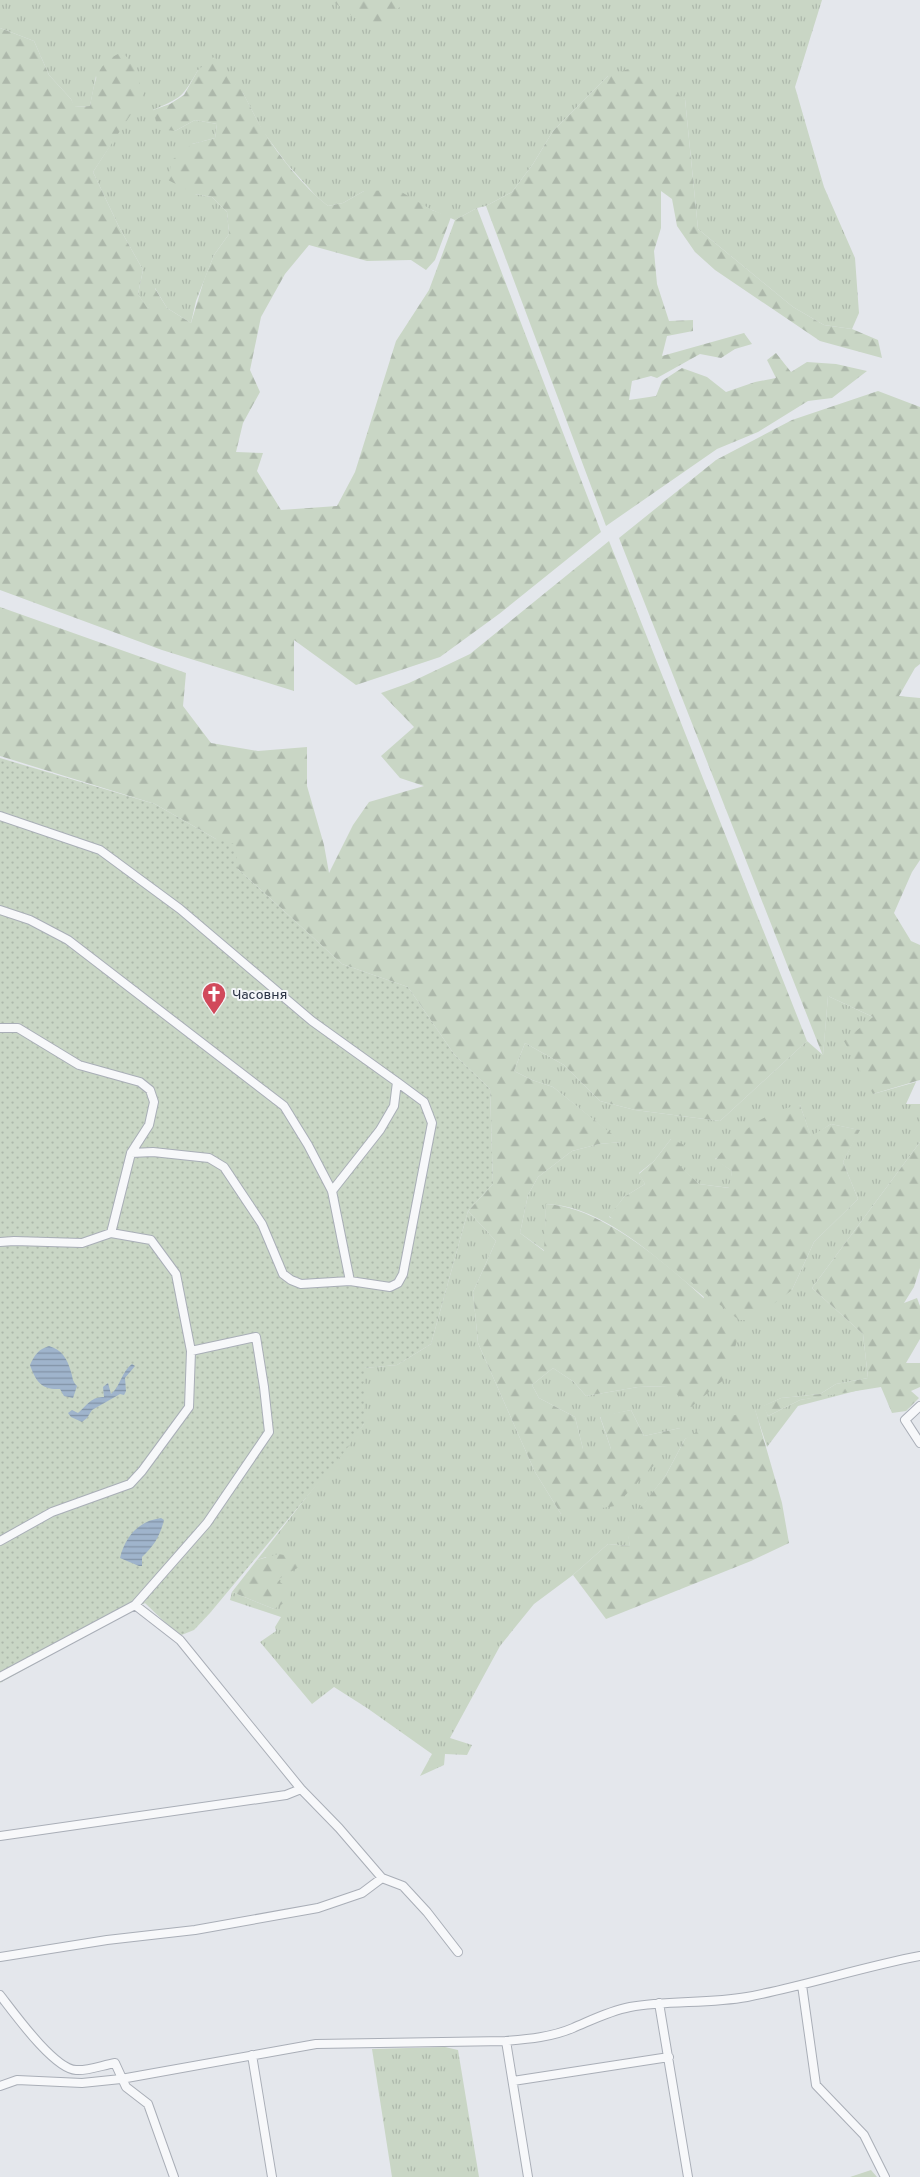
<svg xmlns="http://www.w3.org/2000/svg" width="920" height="2177" font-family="Overpass,sans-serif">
	<defs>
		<pattern id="grass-tufts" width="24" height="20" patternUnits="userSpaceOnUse" patternTransform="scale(1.25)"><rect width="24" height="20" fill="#c9d6c5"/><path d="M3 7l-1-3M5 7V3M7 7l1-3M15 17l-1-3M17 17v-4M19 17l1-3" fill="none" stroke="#adb8ab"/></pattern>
		<pattern id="forest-firs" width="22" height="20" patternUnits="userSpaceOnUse" patternTransform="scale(1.25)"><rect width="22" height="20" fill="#c9d6c5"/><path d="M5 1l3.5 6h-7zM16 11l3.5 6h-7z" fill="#adb8ab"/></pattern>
		<pattern id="garden-dots" width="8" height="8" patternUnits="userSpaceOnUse" patternTransform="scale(1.25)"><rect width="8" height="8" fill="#c9d6c5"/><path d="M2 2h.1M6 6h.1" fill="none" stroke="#adb8ab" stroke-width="1.8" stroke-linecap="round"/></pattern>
		<pattern id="water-rules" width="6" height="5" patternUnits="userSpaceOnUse" patternTransform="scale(1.25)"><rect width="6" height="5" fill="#9fb4cc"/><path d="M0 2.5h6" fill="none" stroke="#8293a7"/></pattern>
	</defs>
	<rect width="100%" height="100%" fill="#e4e7ec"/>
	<path fill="url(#grass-tufts)" fill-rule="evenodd" d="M0,0H822L795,87L824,187L855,258L859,313L852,329L824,325L793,307L698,229L685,99L608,76L553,131L533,164L512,192L486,206L477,208L455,220L432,210L364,191L343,203L328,206L317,197L287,164L262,130L243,93L198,70C182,98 182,97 153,110L175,131L195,120L217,124L215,138L192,144L195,194L212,197L227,212L229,234L214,255L196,301L191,323L167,308L155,288L148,310L138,294L143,270L119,227L93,172L111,144L96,76L90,106L74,107L71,99L49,75L34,41L0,28Z
		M828,996L873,1017V1094L916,1082L906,1104H920V1142L812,1288L863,1334L868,1378L836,1384L820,1394L781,1398L764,1406L768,1416L800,1400L867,1388L798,1406L767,1447L755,1410L685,1439L666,1475L627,1526L630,1546L608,1544L573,1575L534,1604L500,1646L450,1738L472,1745L467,1755L445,1754L444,1765L420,1776L432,1754L367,1708L334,1687L312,1704L260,1642L276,1631L275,1627L281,1617L230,1600L232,1592L274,1609L277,1580L266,1557L257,1560L364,1424V1368L397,1365L431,1344L468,1211L496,1241L473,1292L478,1343L535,1472L561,1514L680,1428L644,1436L631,1410L600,1417L611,1449H583L575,1417L539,1398L532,1385L553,1368L574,1382L586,1396L638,1387L668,1386L704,1297C659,1261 605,1206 546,1204L545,1251L520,1233L528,1195L538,1177L572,1151L599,1144L621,1142L553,1087L532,1080L514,1071L525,1043L564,1065L600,1101L635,1110L720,1121L807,1041L823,1055ZM800,1105L811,1137L831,1124L859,1130L843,1162L858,1199L814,1242L792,1290L609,1217L624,1197L645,1184L639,1173L654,1161L671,1139L677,1164L699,1184L730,1188L732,1171L715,1159Z
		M445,2047L458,2050L479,2177H392L372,2049Z
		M871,2170L877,2177H850Z"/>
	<path fill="url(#forest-firs)" d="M331,0H416L396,9L385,25L355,18Z
		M0,28L34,41L49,75L71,99L75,107L90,106C95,81 96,63 122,52L136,67L143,96L93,172L119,227L143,270L138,294L148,309L154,287L167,308L191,323L204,280L214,255L229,234L227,212L212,197L195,194L168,180L172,160L192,144L215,138L217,124L195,120L175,131L158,129L153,110L170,104L184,95L198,70L214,57C225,68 235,79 243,93C250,105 255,118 263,130C280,158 303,186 328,206L343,203L364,191L398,190L432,210L451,217L435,260L426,270L411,260L367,261L309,245L285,274L261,317L250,370L260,392L243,423L236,452L263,453L257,471L281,510L337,506L355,472L396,341L429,290L455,220L477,208L601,532L499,614L440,657L356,685L294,640V691L162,650L0,590Z
		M634,67L685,99L698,229L793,307L824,325L852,329L878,340L882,358L820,341L715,270L695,252L677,226L672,199L661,191V228L654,251L657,284L669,321L693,320V331L667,336L662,356L744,333L752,344L735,349L721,358L700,354L657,378L651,376L632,381L629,400L656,396L662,381L682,368L707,377L726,392L755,382L776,378L767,360L776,353L791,372L807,362L836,364L867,371L832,398L808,401L758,432L717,449L606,526L486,206L512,192L533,164L553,131L608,76Z
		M878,391L920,407V664L915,668L899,696L920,698V860L912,872L894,913L911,941L920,945V1080L873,1094L844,1041L873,1017L828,996L823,1056L619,538L716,460L792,420Z
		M609,541L807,1041L720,1121L635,1110L600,1101L564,1065L525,1043L514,1071L532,1080L553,1087L622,1142L599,1144L572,1151L538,1177L528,1195L520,1233L544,1251L546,1204C611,1207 694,1287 739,1333L727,1377L691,1407L668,1386L638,1387L586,1396L574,1382L553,1368L532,1385L539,1398L575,1417L583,1449H611L600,1416L631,1410L644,1436L680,1428L659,1460L615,1506L561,1514L535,1472L478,1343L473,1292L496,1241L468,1211L493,1184L490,1089L454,1054L408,987L342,964L238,869L216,839L155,804L0,756V607L186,673L183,706L211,743L258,751L307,747V786L324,845L329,873L353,825L369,802L424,786L400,778L381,756L414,727L381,693L409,683L470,654Z
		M800,1105L811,1136L831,1124L860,1130L843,1162L858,1199L814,1242L792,1290L752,1320H739L609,1216L624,1197L645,1184L639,1174L654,1161L671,1139L689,1147L678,1164L699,1184L729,1188L732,1171L715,1160C738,1133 765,1111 800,1105Z
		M920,1142V1268L914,1287L904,1303L917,1298L920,1306V1339L906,1363H920V1387L911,1391L919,1398L906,1411L892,1413L881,1387L800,1400L768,1416L763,1406L781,1398L820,1394L836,1384L868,1378L863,1334L812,1288Z
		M755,1409L782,1503L789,1543L751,1561L606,1619L573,1575L608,1544L630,1546L626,1526L666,1475L685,1439L714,1421Z
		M278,1554L297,1557L299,1567L277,1580L291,1590L289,1600L274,1609L232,1592L257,1560Z"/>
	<path fill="url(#garden-dots)" d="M0,758L155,804L216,839L235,844L238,869L342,964L408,987L454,1054L490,1089L493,1184L468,1211L431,1344L397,1365L364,1368V1424L345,1451L210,1613L194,1630L179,1636L145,1603L0,1683Z"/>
	<path fill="url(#water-rules)" d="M49,1346C62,1350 67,1358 71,1372C73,1378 72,1381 77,1386L73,1398L64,1396L60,1389C42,1390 36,1382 30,1365C35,1354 38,1350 49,1346Z
		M132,1364L135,1366L125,1378L126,1391L124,1395L120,1394L92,1410L87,1418L82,1422L71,1417L68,1413L72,1410L78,1413C86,1406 92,1396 104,1397L103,1387L108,1383L111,1394C121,1386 121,1372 132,1364Z
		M161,1518L164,1520C160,1536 154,1546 142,1557V1566H139L120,1558C125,1537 138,1521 161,1518Z"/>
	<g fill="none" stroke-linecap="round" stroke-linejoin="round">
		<g stroke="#a9aeb7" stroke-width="10">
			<path id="minor" d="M0,816L100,850L180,909L312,1021L397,1082L394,1106L380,1130L332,1191
				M0,910L30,920L68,940L284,1106L308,1145L332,1191L350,1281
				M0,1028H18L79,1065L140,1082L150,1090L154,1102L149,1125L131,1153L111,1233
				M131,1153L153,1152L209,1158L224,1167L262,1224L283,1274L291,1280L301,1284L350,1281L390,1287L398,1283L403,1274L432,1123L424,1102L397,1082
				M0,1242L14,1241L82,1243L111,1233L151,1240L176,1274L191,1351L189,1407L142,1471L130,1484L52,1512L0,1541
				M920,1406L905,1420L920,1443
				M135,1605L180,1640L301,1789L339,1828L382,1878L403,1886L427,1912L458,1952
				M0,1677L135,1605L207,1523L269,1432L264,1387L256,1337L191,1351
				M0,1836L286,1795L301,1789
				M0,1957L107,1940L195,1930L318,1908L362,1893L382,1878
				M802,1985L816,2085L864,2135L885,2177
				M0,1995C14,2013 54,2069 76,2070C88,2071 103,2065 115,2063L126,2087L148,2104L174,2177
				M659,2003L688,2177
				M506,2041L528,2177
				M252,2055L272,2177
				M513,2081L669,2057
				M0,2086L17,2080L82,2083L121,2079L316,2044L506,2041C529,2039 552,2037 573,2028C592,2020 609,2011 630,2007C668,2000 708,2004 747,1997C805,1986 862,1967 920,1956"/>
		</g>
		<use href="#minor" stroke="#f7f8fa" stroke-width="8"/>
	</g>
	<defs>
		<g id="church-pin" transform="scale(1.25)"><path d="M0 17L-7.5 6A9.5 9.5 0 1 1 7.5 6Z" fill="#d1495b" stroke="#f4f6f9"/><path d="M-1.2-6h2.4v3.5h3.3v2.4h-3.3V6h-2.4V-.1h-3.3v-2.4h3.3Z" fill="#fff"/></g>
	</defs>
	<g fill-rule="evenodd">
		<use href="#church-pin" x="214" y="994"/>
	</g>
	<g text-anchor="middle" stroke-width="4" stroke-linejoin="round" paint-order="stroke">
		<g font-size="14" fill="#2b3445" stroke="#f4f6f9" text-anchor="start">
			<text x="232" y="999">Часовня</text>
		</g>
	</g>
</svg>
